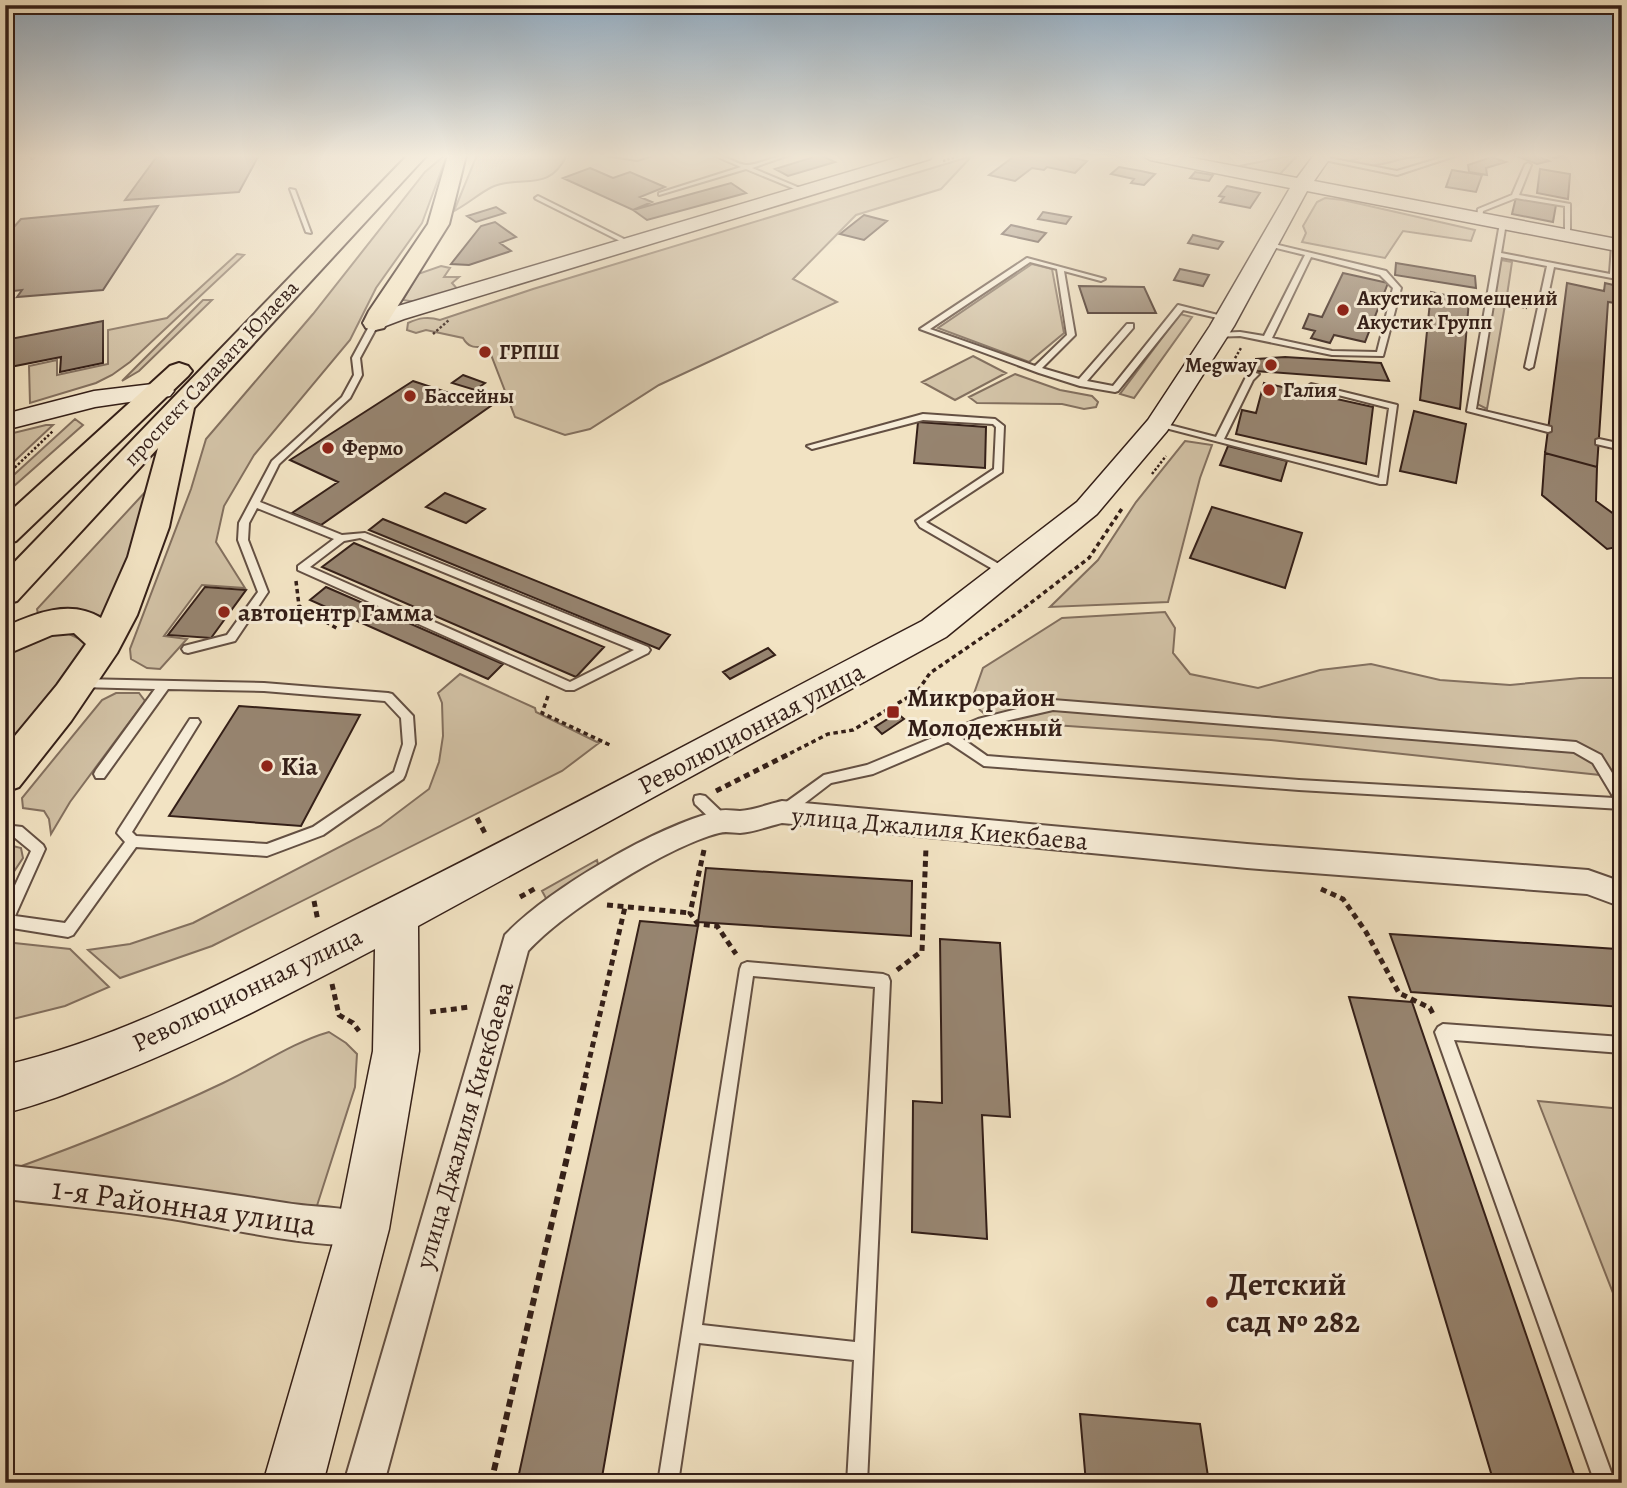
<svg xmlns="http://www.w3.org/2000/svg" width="1627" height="1488" font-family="Alegreya,serif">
	<rect width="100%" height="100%" fill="#f2e3c3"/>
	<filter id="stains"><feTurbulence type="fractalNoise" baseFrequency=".00286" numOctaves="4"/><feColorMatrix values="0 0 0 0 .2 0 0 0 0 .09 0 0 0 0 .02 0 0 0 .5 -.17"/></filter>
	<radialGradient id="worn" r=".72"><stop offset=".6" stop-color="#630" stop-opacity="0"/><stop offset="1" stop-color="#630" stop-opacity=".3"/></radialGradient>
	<path fill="#d2c2a6" stroke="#83705f" stroke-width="2" d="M445,155H447L422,223L376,288L350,340L254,455L224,506L216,542L245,588L202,585L164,636L187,639L160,669L147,668L131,659L130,649L191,489L206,439L313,314L425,172Z
		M477,155H567C548,194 523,174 492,187C478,194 468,204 454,211Z
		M1295,155H1298L1280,174L1239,166Z
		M1370,155H1435C1425,157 1416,157 1407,158C1386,162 1372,171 1352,160Z
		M972,156L941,189L856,215L793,279L837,302L659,385L590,429L565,435L515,417L488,347C476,347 469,349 463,338L426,330L416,333L407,330L408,323C419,318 428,316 440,320L533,289Z
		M1325,198L1343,200L1475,230L1471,241L1403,231L1385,258L1302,242L1306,233L1303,226L1317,202Z
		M237,254L244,255L130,362L112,375L96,383L30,403L29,366L57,360V375L108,364V330L167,318Z
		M1501,260L1512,262L1506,302L1494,299Z
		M1032,264L1052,269L1064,333L1029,362L938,328Z
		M441,266L450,268L444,277H459L452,283L460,292L423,303L403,300L418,274Z
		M203,300H212L139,371L122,381Z
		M1493,303L1505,305L1487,409L1475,403Z
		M1180,314L1192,317L1134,398L1120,394Z
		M973,356L1006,373L955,400L922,382Z
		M1015,374L1060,390L1092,396L1098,402L1096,407L1084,409L1062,404L977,403L969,397Z
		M75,419L83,425L5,494V483Z
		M46,425H53L5,470V435Z
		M1185,441L1212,445L1200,478L1168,602L1050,607L1098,560L1136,502Z
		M147,490L151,494L108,622C93,605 58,613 38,614L37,609Z
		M1165,612L1175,628L1173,653L1190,674L1258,688L1320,670L1371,664L1440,680L1510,685L1580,678H1622V781L1619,777L1271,740L1039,724L1008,734L980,710L972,699L983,668L1062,618Z
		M54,633L69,634L82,640L86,646L85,656L5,754V654Z
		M460,674L535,708L536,712L599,743L562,771L212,946L120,978L88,950L130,944L193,923L380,826L429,789L439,762L443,736L442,703L438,693Z
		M116,693H139L145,701L70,802L51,834L49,819L44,811L23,808L22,798L102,700Z
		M5,844L21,848L23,858L5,885Z
		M597,860L600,873L548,902L542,891Z
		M5,942L70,949L109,987L65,1006L5,1021Z
		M329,1032L346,1043L357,1054L355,1087L314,1215L5,1172C80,1145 152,1117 223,1083C258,1067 291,1043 329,1032Z
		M1538,1101L1622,1109V1316Z"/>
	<path fill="#978571" stroke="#341f18" stroke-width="2" d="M158,155H259L239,192L125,200Z
		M820,155L835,162L788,176L775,169Z
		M1016,155H1057L1087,161L1075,173L1047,167L1044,170L1032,168L1015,181L989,175Z
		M1514,155H1534L1549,161L1537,164Z
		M1492,157L1506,162L1486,168L1487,175L1469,172L1468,165Z
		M1119,167L1141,171L1155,174L1144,185L1131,183L1134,179L1111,174Z
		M590,168L613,178L630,172L665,187L640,197L652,202L633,210L563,178Z
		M1540,169L1570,174L1568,199L1537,193Z
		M1452,170L1482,175L1476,192L1446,187Z
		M1195,172L1213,175L1209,181L1190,178Z
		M731,183L746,193L647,220L633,210Z
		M1227,186L1260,193L1250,208L1220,202L1224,197L1219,196Z
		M1516,197L1556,205L1553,222L1512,214Z
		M158,206L103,290L17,297L22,290L5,292V237L21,219Z
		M496,207L505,213L476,222L467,216Z
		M1043,212L1071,217L1066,224L1038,219Z
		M864,215L887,221L864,240L840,234Z
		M495,222L516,237L500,243L511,251L469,265L451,264L481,226Z
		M1011,225L1046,233L1038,242L1002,234Z
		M1193,235L1223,242L1218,249L1188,243Z
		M1396,263L1475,276L1476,288L1395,275Z
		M1180,269L1209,275L1203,286L1174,280Z
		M1343,273L1388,283L1365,342L1334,335L1330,343L1311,338L1315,331L1303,328L1309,314L1322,317Z
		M1567,283L1604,291L1605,283L1622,287V304L1608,302L1597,467L1545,453Z
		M1079,286L1144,287L1156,313H1088Z
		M1431,292L1469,300L1460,409L1420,400Z
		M103,321V363L60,372L61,357L5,368V340Z
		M1285,357L1381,363L1389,381L1255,371L1256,359Z
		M463,375L485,383L475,390L452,383Z
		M413,381L464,398L470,394L495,403L321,525L292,513L338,482L290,460Z
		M1264,383L1373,407L1366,464L1236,434L1242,410L1256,413Z
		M1414,411L1466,424L1456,483L1400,471Z
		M918,422L986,427L985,468L914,463Z
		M1228,446L1287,461L1281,481L1220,465Z
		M1545,453L1597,467L1596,501L1622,520V546L1607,549L1542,495Z
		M445,493L485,509L466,523L426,507Z
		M1212,507L1302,533L1285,588L1190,558Z
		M383,519L670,635L659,649L369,530Z
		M354,543L604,647L576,677L322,567Z
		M205,587L246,590L211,638L168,635Z
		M326,587L503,664L488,679L310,600Z
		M768,648L775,655L730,679L723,672Z
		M239,706L360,715L301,826L169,816Z
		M897,713L904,719L882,734L875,727Z
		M706,868L912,881L911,936L698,922Z
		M640,921L698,926L601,1483H517Z
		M1390,934L1617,949L1622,959V1007L1411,992Z
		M940,939L1000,943L1010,1117L982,1115L987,1239L912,1232L913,1101L942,1103Z
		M1349,997L1412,1002L1577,1483H1494Z
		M1080,1414L1200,1424L1209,1483H1086Z"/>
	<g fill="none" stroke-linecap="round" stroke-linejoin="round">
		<g stroke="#645043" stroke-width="4">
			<path id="lane" d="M29,155H35V156L32,158Z
				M605,155H652L637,160Z
				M713,155C725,154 733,163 745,165C757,166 775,155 789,155L752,168L807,191L802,192L746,169L659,195V193L741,167Z
				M1450,155H1458L1397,175L1315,158L1318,156L1397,171Z
				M1545,155H1560L1557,157Z
				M1528,163L1531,165L1519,195L1570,204V236L1565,235V206L1516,198L1483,211L1482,219L1477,218L1478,209L1512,195L1525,165Z
				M290,189L295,190L311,233L306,232Z
				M538,196L630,242L631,243L626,244L536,199L535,198Z
				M1503,221L1506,223L1501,253L1610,274L1612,244L1615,242L1618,244L1617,279L1554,267L1533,367L1529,369L1525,367L1547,266L1501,257L1476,409L1551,427V431L1548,432L1467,411L1500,223Z
				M1266,242L1386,271L1401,288L1383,356L1332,355L1240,336L1213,337V333H1216L1240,332L1264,336L1305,255L1264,245V243ZM1311,257L1380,275L1393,288L1377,352L1332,351L1272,338Z
				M1027,258L1105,279L1101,281L1064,271L1075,335L1042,368L1045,369L1079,379L1127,324H1133V328L1087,381L1113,386L1178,305L1230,318L1226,320L1183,310L1118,391L1115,392L1080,386L1039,373L920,329ZM1030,262L1057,269L1067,335L1035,366L930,329Z
				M372,321L379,323L360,358L362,375L350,398L279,464L260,502L342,535L365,533L648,647L650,650L648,653L574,690H566L298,570V566L334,539L257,508L249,523L248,540L268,592L235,641L188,653L184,652L182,649L184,646L227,635L258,592L238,540L239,523L272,461L342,397L354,375L352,358ZM360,538L634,650L570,682L310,567L344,541Z
				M1252,372L1259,374L1253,380L1224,439L1379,478L1389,408L1307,387L1311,384L1397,405L1386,484H1380L1154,425L1158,422L1216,437L1245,379Z
				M923,414L995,419L1004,426L1002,472L926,522L1011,571V575H1003L920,527L916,521L994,469L996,427L993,424L923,420L812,449L807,446Z
				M1599,439L1622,444V450L1596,444V440Z
				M80,679L264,683L388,693L392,694L413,716L415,744L405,775L403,779L323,835L267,856L136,847L73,935L68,937L6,927L5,907L31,851L14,837H5V825L22,827L43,845L45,849L15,916L65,923L125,842L117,833L119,829L190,719H198L200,722L132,832L136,836L267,844L313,827L394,772L403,744L401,718L385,701L264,691L168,689L104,778H96L94,774L96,770L155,689L80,687L74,683Z
				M1053,700L1576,742L1601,755L1622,789V809L1299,790L984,766L948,742L873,774L831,783L788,816L783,817L778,816L777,812L778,808L824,775L867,765L978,719ZM1053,710L1574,752L1593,763L1614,798L1299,780L987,756L960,737L984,726Z
				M700,795L705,796L727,817L729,821L727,825L722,827L717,825L695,804L694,800L695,796Z
				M747,962L883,974L888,976L890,981L867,1483H847L854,1360L699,1343L678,1483H658L740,969L742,964ZM753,976L875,987L855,1342L702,1325Z
				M1443,1024L1622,1037V1053L1454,1040L1615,1483H1595L1435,1032L1438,1027Z"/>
		</g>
		<g stroke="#645043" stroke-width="4">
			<path id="street" d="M782,801L1247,844L1588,870L1622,882V907L1587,894L1247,868L782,823C769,826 754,832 740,833C733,833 726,831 719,833C668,846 563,912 528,951L384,1483H344L505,935C550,888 655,827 718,811C726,809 733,811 740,811C754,810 769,804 782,801Z
				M5,1165C99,1176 193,1188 286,1203C315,1208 349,1206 375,1217L380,1229L375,1241C339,1256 206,1223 159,1217C108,1210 57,1205 5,1199Z"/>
		</g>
		<g stroke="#341f18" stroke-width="3">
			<path id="secondary" d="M906,155H933L930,159L404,319L375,330L367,328L363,323L367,318L388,309Z
				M1141,155H1177L1297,178L1314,155H1332L1314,181L1622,240V252L1307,191L1234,326L1167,431L1097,514L946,637L418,926L419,1051L389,1229L323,1483H263L337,1229L373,1051L375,949C287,995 199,1042 106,1078C73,1091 40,1105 5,1113V1065C125,1038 241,973 350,918C542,823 732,720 922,621L1077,502L1148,420L1210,326L1290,188L1150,160Z
				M161,383L170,386L174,391L170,396L95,407L5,430V414L94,391Z"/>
		</g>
		<g stroke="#341f18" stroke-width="4">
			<path id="primary" d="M408,155H427L194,408L169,527L137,615L117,653L71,721L19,787L5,792V748L57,685L86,644L74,633L52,635L5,655V627C35,613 71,599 101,618L128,557L158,448L17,601L5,604V572Z
				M448,155H466L449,224L384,328L375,330L366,328L363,323L369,311L428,224Z
				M179,363L188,366L192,371L188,376L16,541L5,544V516L170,366Z"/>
		</g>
		<path stroke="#341f18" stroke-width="2.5" stroke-dasharray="2.5 2" stroke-linecap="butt" d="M1117,155L1132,157
			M943,161L962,155
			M1504,303L1527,308
			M433,334L449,320
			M1223,371L1231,365L1241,348
			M1152,474L1166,456
			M5,477L53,431"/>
		<path stroke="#341f18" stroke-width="3.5" stroke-dasharray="4.5 3.5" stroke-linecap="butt" d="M296,581L299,606L338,629
			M548,696L542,713L610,745
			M783,757L828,734L853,730L917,692L930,673L1015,615L1089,558L1123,507"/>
		<path stroke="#341f18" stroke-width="5" stroke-dasharray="6 4.5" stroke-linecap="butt" d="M716,791L787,755
			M477,818L486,835
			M704,850L690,913L698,924L717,926L736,954
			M1321,889L1343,899L1366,932L1399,993L1430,1008L1434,1016
			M520,897L536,888
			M314,901L318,921
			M607,905L690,913
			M897,970L922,951L926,847
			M332,984L339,1015L353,1023L359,1031
			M430,1012L470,1007
			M585,1078L625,907"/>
		<path stroke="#341f18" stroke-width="6" stroke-dasharray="8 5" stroke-linecap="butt" d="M491,1483L586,1076"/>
		<use href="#lane" fill="#f7edd8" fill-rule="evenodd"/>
		<use href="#street" fill="#f7edd8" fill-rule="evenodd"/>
		<use href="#secondary" fill="#f7edd8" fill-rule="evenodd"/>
		<use href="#primary" fill="#f2e3c3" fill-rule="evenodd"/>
	</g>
	<linearGradient id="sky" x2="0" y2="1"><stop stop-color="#92acc2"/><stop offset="0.43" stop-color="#f9f2e4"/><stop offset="1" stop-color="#f9f2e4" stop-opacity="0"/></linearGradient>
	<rect width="1627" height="363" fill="url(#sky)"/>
	<g fill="#8f2418" stroke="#f7edd8" stroke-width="2.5">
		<circle cx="1343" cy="310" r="7"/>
		<circle cx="485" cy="352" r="7"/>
		<circle cx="1271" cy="365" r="7"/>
		<circle cx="1269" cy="390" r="7"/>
		<circle cx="410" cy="396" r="7"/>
		<circle cx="328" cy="448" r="7"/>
		<circle cx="224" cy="612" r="7"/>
		<rect x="886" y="705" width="14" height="14" rx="3.5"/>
		<circle cx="267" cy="766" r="7"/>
		<circle cx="1212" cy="1302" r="7"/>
	</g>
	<g text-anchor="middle" stroke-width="6" stroke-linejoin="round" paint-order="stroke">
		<g font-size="21" font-weight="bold" fill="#341f18" stroke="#f7edd8" text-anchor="start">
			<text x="1357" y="305">Акустика помещений<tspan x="1357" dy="24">Акустик Групп</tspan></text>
			<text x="499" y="359">ГРПШ</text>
			<text x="1257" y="372" text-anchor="end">Megway</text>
			<text x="1283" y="397">Галия</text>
			<text x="424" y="403">Бассейны</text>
			<text x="342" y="455">Фермо</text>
		</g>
		<g font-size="21" fill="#341f18" stroke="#f7edd8">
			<text transform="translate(211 373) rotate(-47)" y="7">проспект Салавата Юлаева</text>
		</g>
		<g font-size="26" font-weight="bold" fill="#341f18" stroke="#f7edd8" text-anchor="start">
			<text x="238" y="621">автоцентр Гамма</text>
			<text x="907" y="706">Микрорайон<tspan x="907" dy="30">Молодежный</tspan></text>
			<text x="281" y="775">Kia</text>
		</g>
		<g font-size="26" fill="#341f18" stroke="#f7edd8">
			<text transform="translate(751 728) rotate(-28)" y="9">Революционная улица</text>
			<text transform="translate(940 828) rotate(5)" y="9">улица Джалиля Киекбаева</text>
			<text transform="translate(247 989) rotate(-26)" y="9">Революционная улица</text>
			<text transform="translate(464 1125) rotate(-74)" y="9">улица Джалиля Киекбаева</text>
		</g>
		<g font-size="32" fill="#341f18" stroke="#f7edd8">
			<text transform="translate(184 1206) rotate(8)" y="11">1-я Районная улица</text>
		</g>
		<g font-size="32" font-weight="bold" fill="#341f18" stroke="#f7edd8" text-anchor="start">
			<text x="1226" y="1295">Детский<tspan x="1226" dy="37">сад № 282</tspan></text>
		</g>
	</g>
	<rect width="1627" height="1488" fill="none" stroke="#f2e3c3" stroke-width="28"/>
	<rect x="7" y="7" width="1613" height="1474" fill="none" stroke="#341f18" stroke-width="3.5"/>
	<rect x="14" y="14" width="1599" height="1460" fill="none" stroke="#341f18" stroke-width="2"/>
	<rect width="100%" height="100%" filter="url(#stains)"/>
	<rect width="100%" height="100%" fill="url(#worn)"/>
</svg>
